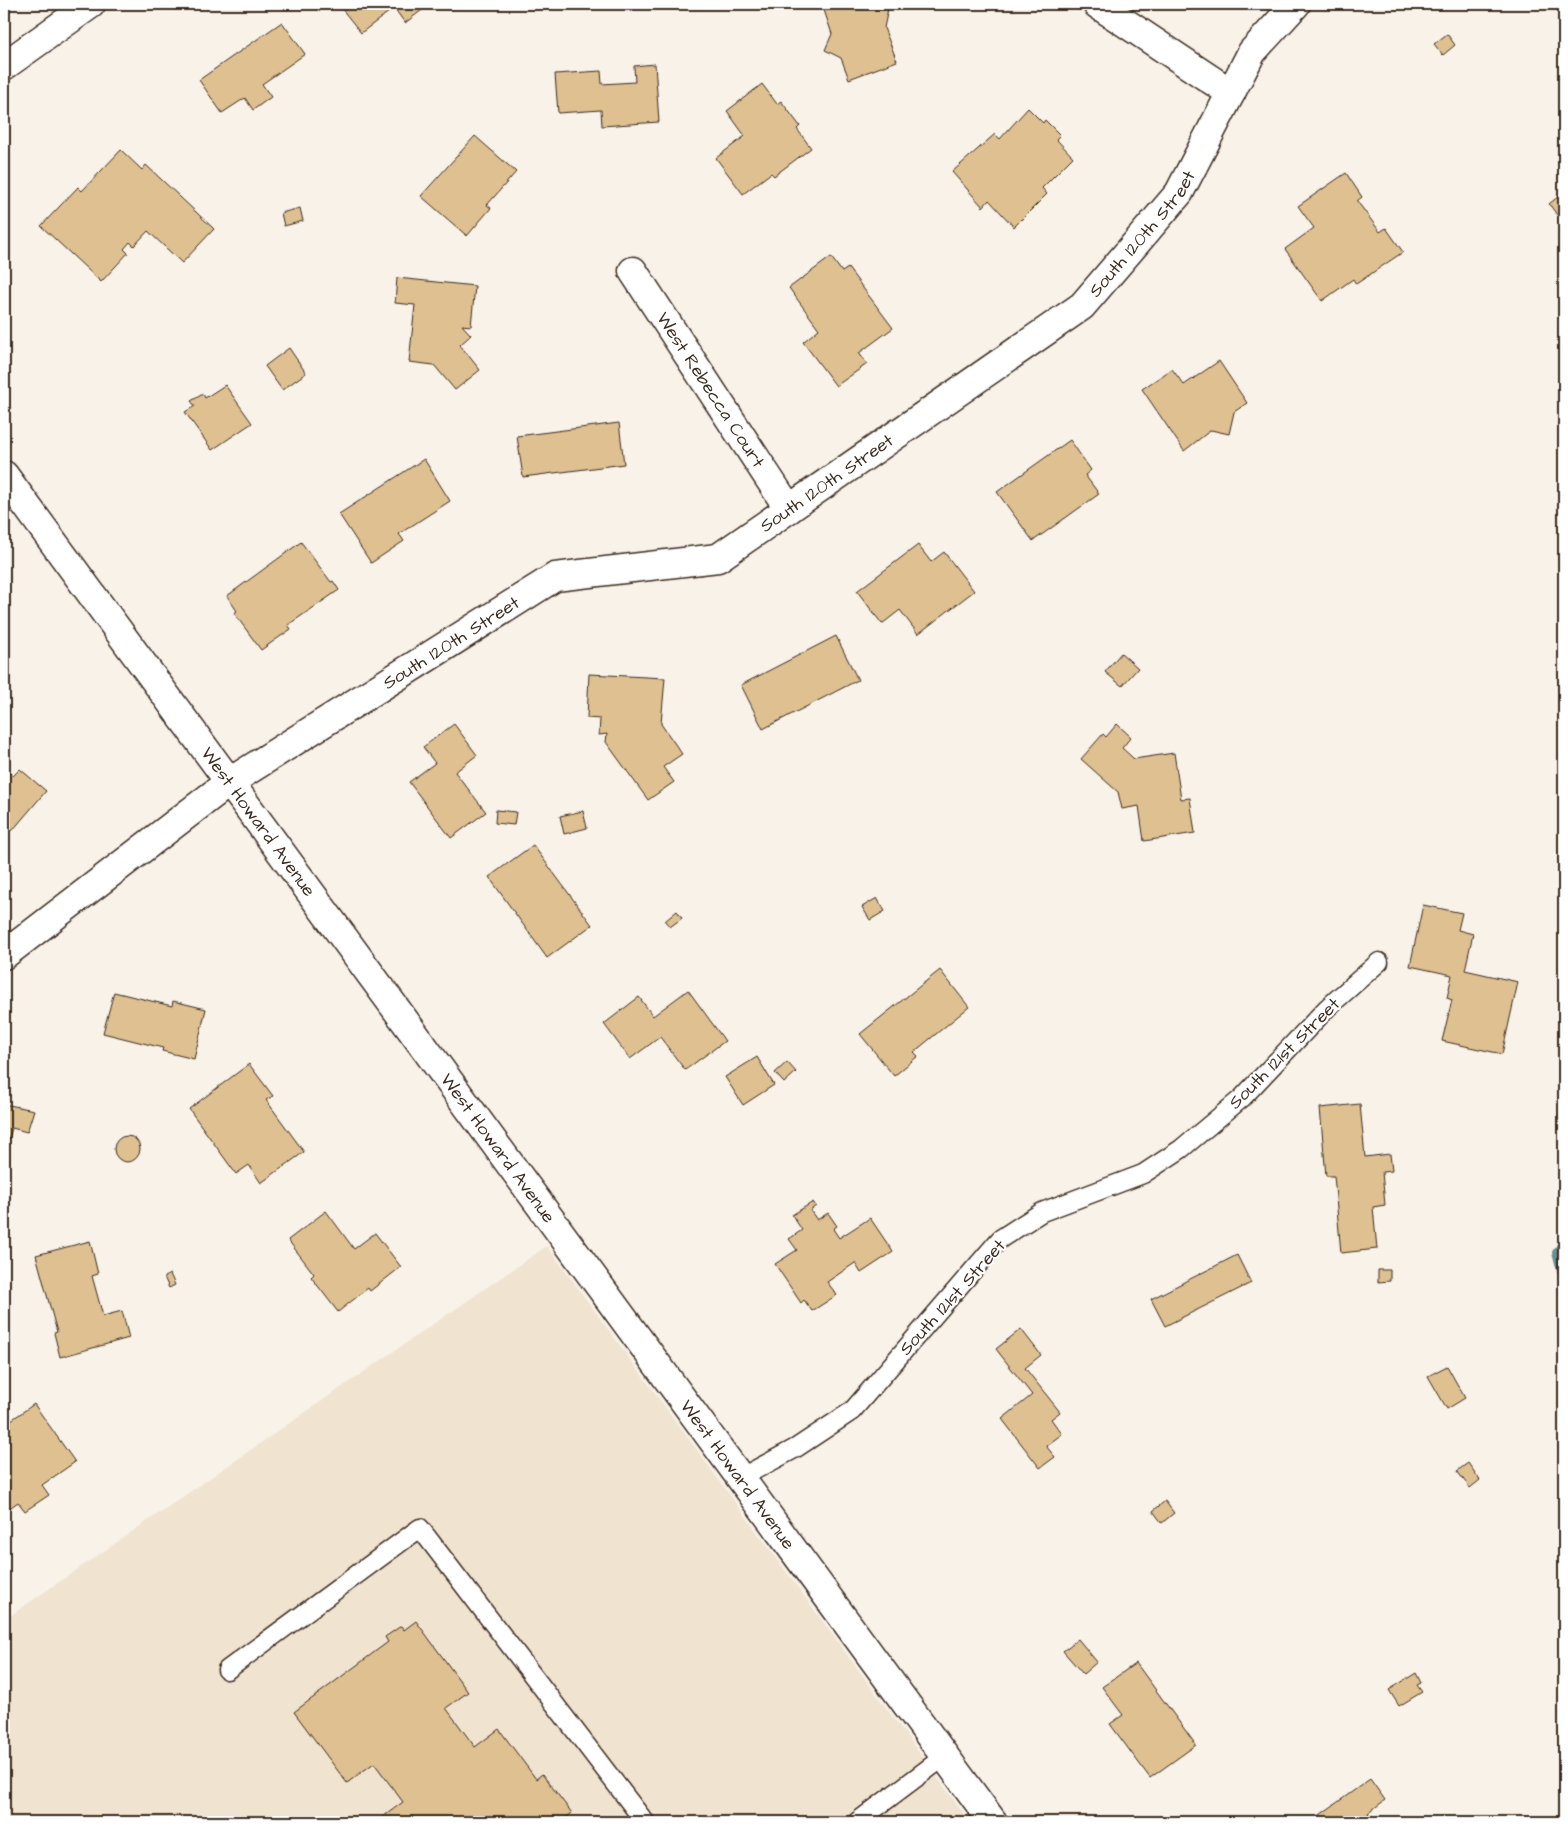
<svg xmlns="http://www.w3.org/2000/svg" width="1568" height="1826" font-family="'Architects Daughter',sans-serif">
	<rect width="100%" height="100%" fill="#f8f2e9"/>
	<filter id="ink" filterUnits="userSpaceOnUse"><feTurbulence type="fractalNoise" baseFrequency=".02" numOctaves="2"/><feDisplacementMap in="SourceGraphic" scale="10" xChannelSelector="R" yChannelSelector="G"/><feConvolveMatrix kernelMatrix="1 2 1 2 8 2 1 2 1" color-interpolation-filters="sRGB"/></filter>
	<g filter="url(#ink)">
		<path fill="#f0e3cf" d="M547,1246L970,1822H4V1620Z"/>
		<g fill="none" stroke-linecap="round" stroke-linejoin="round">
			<path stroke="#668f91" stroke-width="10" d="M1564,1243L1557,1253L1564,1276"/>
		</g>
		<path fill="#dec091" stroke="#3b2a1e" d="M338,4H430L405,23L394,8L361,33Z
			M840,4H889L884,28L897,61L849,79L841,58L825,50L832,34L824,10Z
			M282,22L305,54L262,84L271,97L253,110L245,98L222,113L199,80Z
			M1447,34L1455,45L1443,55L1434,44Z
			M655,64L659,122L602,126L601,110L558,113L555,74L601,71L602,84L635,82L634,66Z
			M762,84L777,104L781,101L800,126L797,129L811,148L774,176L771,173L743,194L716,158L745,136L727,111Z
			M1028,108L1043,123L1045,120L1060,135L1056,139L1073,157L1042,188L1047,194L1014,227L989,200L983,207L952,172L995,134L1000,139Z
			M475,136L516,172L487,205L491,208L467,236L421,196Z
			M121,150L142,170L146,165L214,229L182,263L148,231L134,246L130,242L124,249L128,253L101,282L41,226L78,187L82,191Z
			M1346,173L1362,197L1357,201L1380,232L1386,228L1403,252L1356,284L1353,279L1322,301L1285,249L1314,228L1298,206Z
			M1559,196L1564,203V211L1558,216L1549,204Z
			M300,208L303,221L284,226L281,213Z
			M831,257L842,272L848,268L893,328L859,353L867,364L836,386L803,342L819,329L789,288Z
			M397,278L475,286L471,326L462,325L471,335L460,345L480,370L455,390L434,365L409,362L415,305L395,303Z
			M289,348L306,373L282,390L265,366Z
			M1219,361L1247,403L1234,412L1229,434L1211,430L1184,451L1142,389L1172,369L1184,385Z
			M225,385L252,423L212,450L185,412L195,406L191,401L203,394L205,398Z
			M619,423L624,464L523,477L517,436Z
			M1070,440L1091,470L1085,475L1099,494L1033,541L997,492Z
			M424,459L450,501L399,534L404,541L371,563L339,514Z
			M301,542L331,582L333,581L339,590L288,625L291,629L261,650L234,613L237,611L227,596Z
			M918,545L931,562L944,552L974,591L918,634L900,610L882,624L857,591Z
			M836,636L858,680L763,729L741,685Z
			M1121,653L1138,668L1122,686L1105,672Z
			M589,674L665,678L661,724L682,754L663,767L674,782L648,800L606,742L607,734L599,735L600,719L587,718Z
			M454,724L477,755L455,772L486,812L451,838L409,782L435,763L423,747Z
			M1117,724L1131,737L1122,748L1134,759L1174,753L1181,799L1190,798L1195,833L1144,841L1139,806L1122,809L1118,792L1081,759L1103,734L1106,737Z
			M4,768L13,776L20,769L46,791L12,831L4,825Z
			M496,810L516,812L514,825L495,823Z
			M583,811L587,828L564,834L560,816Z
			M533,845L592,925L547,958L489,877Z
			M877,898L885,911L870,920L862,907Z
			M1423,905L1462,913L1458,930L1473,934L1465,970L1518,982L1502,1054L1442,1041L1452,1000L1447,998L1452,975L1410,966Z
			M677,911L682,918L670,927L665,921Z
			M940,970L969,1007L914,1052L918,1056L894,1076L860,1034Z
			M688,990L725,1041L685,1070L660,1037L630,1059L604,1024L639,997L653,1016Z
			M114,992L172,1006L173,1001L206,1009L194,1059L162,1051L163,1048L103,1033Z
			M757,1057L774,1085L743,1105L725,1077Z
			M787,1062L796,1072L784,1083L775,1073Z
			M249,1064L273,1096L266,1100L304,1152L261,1183L249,1165L236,1174L189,1109Z
			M4,1104L34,1110L27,1132L12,1128L4,1156Z
			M1360,1104L1365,1157L1390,1154L1392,1171L1382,1172L1385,1205L1373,1207L1377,1249L1341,1253L1334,1176H1326L1320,1108Z
			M114 1149a13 13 0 1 1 26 0a13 13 0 1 1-26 0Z
			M813,1202L816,1206L810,1210L817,1220L828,1213L837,1226L833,1229L839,1238L870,1218L893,1252L861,1273L855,1263L827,1282L837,1295L812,1311L804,1300L801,1303L775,1264L797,1250L789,1239L802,1230L792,1215Z
			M326,1211L354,1249L375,1233L401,1267L370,1291L368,1288L338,1312L311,1277L314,1274L288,1240Z
			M90,1241L98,1274L92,1276L103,1316L122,1311L129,1338L60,1357L54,1333L57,1332L36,1255Z
			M1237,1255L1251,1283L1165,1326L1151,1299Z
			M1378,1270H1390V1281L1378,1282Z
			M170,1274L175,1285L169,1288L164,1277Z
			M1021,1329L1041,1355L1025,1368L1060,1412L1051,1419L1062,1434L1046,1446L1055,1457L1040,1468L1002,1419L1032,1395L996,1349Z
			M1447,1366L1465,1398L1447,1409L1428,1376Z
			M34,1404L75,1462L42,1485L49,1495L25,1511L18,1502L4,1512V1425Z
			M1468,1463L1480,1480L1470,1488L1457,1471Z
			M1165,1501L1174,1513L1162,1523L1153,1511Z
			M416,1621L468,1692L446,1708L475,1747L499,1729L536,1779L542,1774L572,1813L560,1822H376L403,1802L374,1763L347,1783L294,1712L388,1642L385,1637L401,1626L404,1630Z
			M1078,1639L1097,1662L1083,1674L1063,1651Z
			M1136,1663L1196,1745L1150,1778L1110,1724L1123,1715L1102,1687Z
			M1416,1673L1421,1683L1417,1685L1422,1692L1399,1706L1389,1690Z
			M1370,1779L1385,1800L1368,1813L1375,1822H1321L1317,1817Z"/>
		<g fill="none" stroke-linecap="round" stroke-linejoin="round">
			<g stroke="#3b2a1e" stroke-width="21">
				<path id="service" d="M740,1478L796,1448L852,1411L1000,1239L1042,1212L1143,1174L1181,1149L1242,1098L1327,1008L1379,962
					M227,1670L420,1528L645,1822
					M857,1822L945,1756"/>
			</g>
			<g stroke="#3b2a1e" stroke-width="31">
				<g id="minor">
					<path d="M1097,4L1231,93"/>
					<path d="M4,66L91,4"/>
					<path id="s1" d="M633,271L789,509"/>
					<path id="s2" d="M4,955L228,783L555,577L718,558L1082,306L1179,193L1252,52L1296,4"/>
				</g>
			</g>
			<g stroke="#3b2a1e" stroke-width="31">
				<g id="tertiary">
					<path id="s3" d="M4,475L993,1822"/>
				</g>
			</g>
			<use href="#service" stroke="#fff" stroke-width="18"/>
			<use href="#minor" stroke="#fff" stroke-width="28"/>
			<use href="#tertiary" stroke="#fff" stroke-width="28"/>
		</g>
	</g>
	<g text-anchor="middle" stroke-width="4.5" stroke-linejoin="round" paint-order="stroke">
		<g font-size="18" fill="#3b2a1e" stroke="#fff">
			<text dy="6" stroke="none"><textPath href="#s2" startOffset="1370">South 120th Street</textPath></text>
			<text dy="6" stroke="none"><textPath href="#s1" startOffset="142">West Rebecca Court</textPath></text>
			<text dy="6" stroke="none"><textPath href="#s2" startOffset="965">South 120th Street</textPath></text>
			<text dy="6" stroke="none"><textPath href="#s2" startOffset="546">South 120th Street</textPath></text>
			<text dy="6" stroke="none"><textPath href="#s3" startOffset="430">West Howard Avenue</textPath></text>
			<text transform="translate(1284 1053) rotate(-45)" y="6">South 121st Street</text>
			<text dy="6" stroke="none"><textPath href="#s3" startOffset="835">West Howard Avenue</textPath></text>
			<text transform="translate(952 1297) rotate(-48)" y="6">South 121st Street</text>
			<text dy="6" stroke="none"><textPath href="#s3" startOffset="1240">West Howard Avenue</textPath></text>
		</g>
	</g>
	<rect width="1568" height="1826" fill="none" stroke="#fff" stroke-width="20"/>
	<rect x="10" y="10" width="1548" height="1806" fill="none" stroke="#3b2a1e" stroke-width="2" filter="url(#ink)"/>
</svg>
